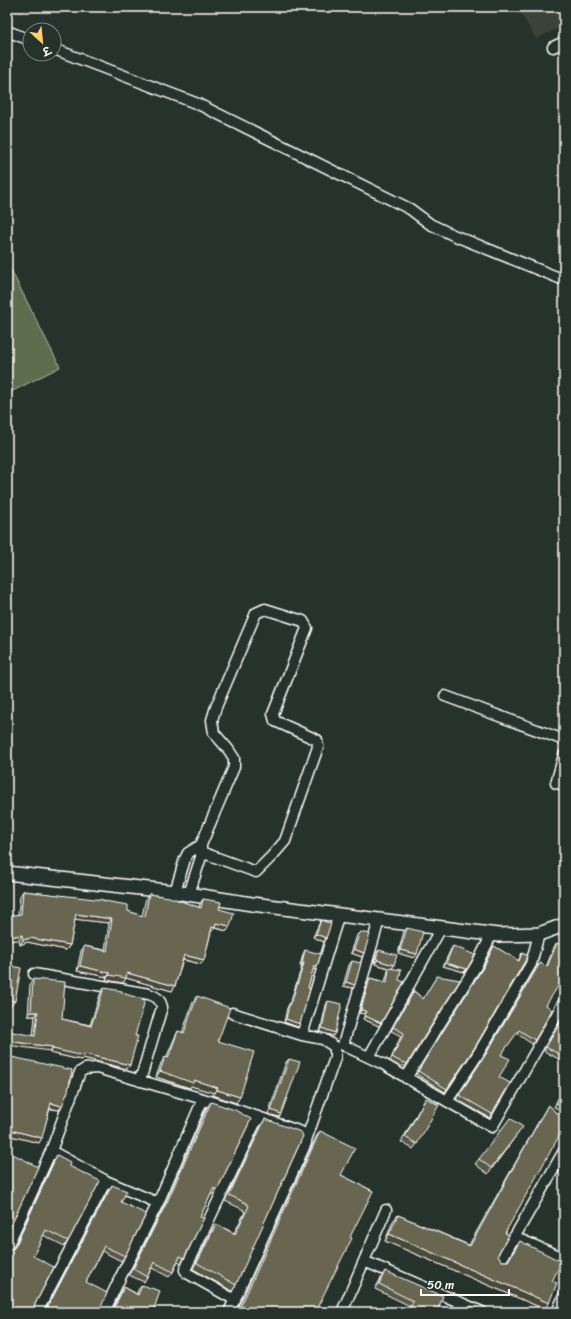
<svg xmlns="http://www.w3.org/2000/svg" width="571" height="1319" font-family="Sriracha,'Playpen Sans Deva',sans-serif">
	<rect width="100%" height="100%" fill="#26332d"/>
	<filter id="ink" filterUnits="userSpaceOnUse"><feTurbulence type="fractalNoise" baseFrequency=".025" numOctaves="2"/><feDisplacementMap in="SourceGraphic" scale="8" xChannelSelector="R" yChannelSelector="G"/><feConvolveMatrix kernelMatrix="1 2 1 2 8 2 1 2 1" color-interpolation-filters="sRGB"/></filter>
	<g filter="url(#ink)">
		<path fill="#3a4238" d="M7,7H35L20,14L7,9Z
			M517,7H564V25L536,39Z"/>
		<path fill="#5f6d4f" stroke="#afb6a7" d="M7,262L60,367L7,394Z"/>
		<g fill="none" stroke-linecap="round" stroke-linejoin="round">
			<g stroke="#fff" stroke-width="13">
				<path id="street" d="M7,31L30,40
					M553,47L564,42
					M54,49L198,104L410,209L430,224L453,235L564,280
					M445,696L564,740
					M564,755L556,783L564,785
					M175,892L185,859L188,853L201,845
					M189,894L201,857V845L234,767V758L228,749L214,733L212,720L216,707L256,613L265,609L303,621L307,628L273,714L275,721L317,740L318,747L285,841L272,856L256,872L201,852
					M379,920L343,1045L383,1064L492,1127L564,1002
					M34,974L149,994C157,997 160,999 162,1007L140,1081
					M232,1013L302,1035L323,1039L335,1047V1058L306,1140
					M302,1035L339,914
					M369,1057L441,928
					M406,1078L476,966L492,934
					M203,1099L258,1117L301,1132L306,1138V1143L229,1312
					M447,1101L478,1054L531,964L539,934
					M51,1151L106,1181L158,1203
					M514,1237L564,1258
					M7,1247L51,1151L80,1072L85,1069L97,1068L203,1099L158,1203L120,1278L104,1312
					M364,1261L482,1312
					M500,1262L564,1151
					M235,1300L187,1273L185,1270L258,1117
					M37,1312L106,1181
					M342,1312L386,1210
					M456,1312L460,1303
					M557,1312L564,1296"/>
			</g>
			<g stroke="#fff" stroke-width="16">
				<path id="secondary" d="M7,873L175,892L252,904L498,935L539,934L564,925"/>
			</g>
			<use href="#street" stroke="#26332d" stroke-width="10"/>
			<use href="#secondary" stroke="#26332d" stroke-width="13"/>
		</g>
		<path fill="#595846" stroke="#fff" d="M23,891L104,901L128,911L142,916L146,898L149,894L199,907L200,904L203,899L219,909L227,931L215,928L211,932L204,960L201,964L183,960L175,986L172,991L126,978L123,983L106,980L107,977L77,971L81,951L84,946L105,950L109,923L75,919L70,945L66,950L27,942L20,945L19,940L18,914L20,896Z
			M321,920L326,938L324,942L313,937L319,924Z
			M407,928L414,958L398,953L404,931Z
			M360,932L364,953L362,957L351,953L357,935Z
			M557,943L546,1005L535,1040L532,1044L516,1033L501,1055L499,1077L492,1114L490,1118L456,1099L483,1058L537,966L540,963L546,967L554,947Z
			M453,946L464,972L443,966L451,949Z
			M494,946L518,961L522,953L528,956L475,1047L445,1092L416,1074L482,969L491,950Z
			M305,950L317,966L315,970L313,969L308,988L300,1024L298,1027L284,1022L287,1008L291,1000L302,966H300L303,954Z
			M379,950L394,965L392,968L379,1026L363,1019L365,1014L359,1013L368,981L370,978L385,982L388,971L389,968L375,964V962H374L376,953Z
			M352,961L353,988L343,986L349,965Z
			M437,976L407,1064L405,1067L402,1065L401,1067L390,1061L401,1036L391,1031L414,991L423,999Z
			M33,979L62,1019L90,1025L101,992L104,988L122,993L135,1036L130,1065L127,1069L83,1058L81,1060L50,1053V1051L33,1036L35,1016H28L30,984Z
			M197,996L218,1041L236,1103L213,1095L214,1093L191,1086L190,1088L156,1077L161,1063L165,1057L166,1058L175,1037L178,1031L182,1033L193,1002Z
			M328,1001L333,1036L320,1032L326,1005Z
			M564,1015V1062L544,1051Z
			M7,1056L59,1110L50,1109L39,1143L7,1135V1082L8,1077H7Z
			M289,1059L279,1117L268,1114L286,1062Z
			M564,1087V1110L563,1111L554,1107Z
			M426,1098L417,1144L413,1149L401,1142L423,1103Z
			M211,1102L217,1190L214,1195L211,1194L200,1217L184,1258L181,1264L178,1262L173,1272L169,1277L152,1268L147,1277L144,1282L129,1275L164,1206L207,1107Z
			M548,1105L498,1256L502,1261H508L520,1241L552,1281L549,1303L544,1309L385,1241L393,1221L398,1215L469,1245L544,1112Z
			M265,1119L236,1285L232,1291L193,1269L212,1230L216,1224L234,1233L245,1212L243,1211L244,1210L225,1201L261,1125Z
			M320,1131L341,1175L373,1191L237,1310L316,1137Z
			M519,1132L488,1174L475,1164L479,1159Z
			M57,1155L69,1166L68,1241L64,1246L43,1235L33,1256L35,1304L34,1308L35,1311L7,1312L11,1249L14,1248L54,1160Z
			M112,1185L121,1202L125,1256L121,1261L102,1251L86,1282L101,1307L102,1311H45L109,1189Z
			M385,1271L437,1312H408L410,1306L375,1289L382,1276Z
			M142,1285L153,1312H111L121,1292L124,1287L137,1294L138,1290Z"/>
		<path fill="#484739" stroke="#fff" d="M76,914L112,919L109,923L72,919Z
			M216,923L230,926L227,931L213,927Z
			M212,927L215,928L211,932H209Z
			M316,934L326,938L324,942L313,937Z
			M22,935L19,940L7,941V937Z
			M30,938L70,945L66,950L27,942L20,945L23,940Z
			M354,949L364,953L362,957L351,953Z
			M400,950L417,954L414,958L398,953Z
			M184,955L204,960L201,964L181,959Z
			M376,958L378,959L375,962H374Z
			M377,960L394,965L392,969L375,964Z
			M302,963H304L302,966H300Z
			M446,963L467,969L464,972L443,966Z
			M80,966L110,973L107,977L77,971Z
			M314,966H317L315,970L312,969Z
			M127,973L175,986L172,991L126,978L123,983L106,980L109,975Z
			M346,982L355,985L353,988L343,986Z
			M7,1000L15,1001L11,1006H7Z
			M361,1010L366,1011L365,1014L359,1013Z
			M31,1012H38L35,1016H28Z
			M365,1016L381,1023L379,1026L363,1019Z
			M286,1019L300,1024L298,1027L284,1022Z
			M322,1028L335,1033L333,1036L320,1032Z
			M7,1041L53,1047L50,1051L7,1045Z
			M53,1049L85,1054L130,1065L127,1069L83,1058L81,1060L50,1053Z
			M7,1071L11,1072L8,1077H7Z
			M160,1071L194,1080L218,1088L214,1093L191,1086L190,1088L156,1077Z
			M217,1090L240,1097L236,1103L213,1095Z
			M51,1103L62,1106L59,1110L48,1108Z
			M271,1110L281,1114L279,1117L268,1114Z
			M7,1129L42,1138L39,1143L7,1135Z
			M389,1234L549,1303L544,1309L385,1241Z"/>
		<path fill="#676651" stroke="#fff" d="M23,891L104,900V901L128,905V911L145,917L149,894L169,897L201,908L203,899L221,902L219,909L234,913L230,926L216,923L215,928L212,927L204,960L184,955L175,986L127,973L126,978L109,975L110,973L80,966L84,946L107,951L112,919L76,914L70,945L30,938L23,940L22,935L7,937V916L21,914Z
			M321,920L331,924L326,938L316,934Z
			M407,928L423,932L417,954L400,950Z
			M360,932L370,934L364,953L354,949Z
			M557,943L564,946V977L546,1005L552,1010L535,1040L519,1030L501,1055L510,1059L499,1077L510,1083L492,1114L459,1095L486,1054L540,963L547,967Z
			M453,946L475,955L467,969L446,963Z
			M494,946L519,961L522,953L528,956L475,1047L447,1089L418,1071L484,966Z
			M305,950L321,954L317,966H314L308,988L310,989L300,1024L286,1019L289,1005L293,997L304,963H302Z
			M379,950L397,955L394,965L377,960L378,959L376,958Z
			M352,961L361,963L355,985L346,982Z
			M7,965L21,968L15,1001L7,1000Z
			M389,968L401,970L399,980L404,982L381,1023L365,1016L366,1011L361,1010L370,978L387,983Z
			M437,976L460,980L407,1064L404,1062L403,1063L392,1057L404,1033L393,1027L414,991L423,999Z
			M33,979L65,982L62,1019L91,1026L104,988L122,991V993L145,1000L135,1036H138L130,1065L85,1054L84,1056L53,1049V1047L7,1041V1031L35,1036L38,1012H31Z
			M197,996L230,1008L218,1041L254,1052L240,1097L217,1090L218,1088L194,1080L193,1083L160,1071L165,1057L168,1058L178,1031L184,1033Z
			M328,1001L342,1004L335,1033L322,1028Z
			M564,1016V1057L546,1047Z
			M7,1056L72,1070L68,1091L62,1106L51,1103L42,1138L7,1129V1093L11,1072L7,1071Z
			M289,1059L300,1062L281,1114L271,1110Z
			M564,1088V1106L556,1103Z
			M426,1098L439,1105L417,1144L405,1137Z
			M211,1102L235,1110L251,1119L217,1190L214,1188L200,1217L204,1218L184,1258L180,1256L173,1272L154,1262L147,1277L133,1269L168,1200Z
			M548,1105L551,1107L555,1112L564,1116V1127L505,1233L509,1235L499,1252L498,1256L502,1261H508L520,1241L562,1262L552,1281L557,1283L549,1303L389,1234L398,1215L470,1246Z
			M510,1118L523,1127L491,1168L479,1159Z
			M265,1119L301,1132L303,1136L236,1285L197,1263L216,1224L235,1234L249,1206L247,1205L248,1204L229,1195Z
			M320,1131L355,1148L341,1175L373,1191L350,1237L352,1238L315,1312H234L239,1309L245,1297Z
			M11,1153L38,1167L7,1234V1206L8,1203H7V1161Z
			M57,1155L70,1162L69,1166L100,1181L68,1241L46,1230L33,1256L54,1267L35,1304L34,1308L35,1311L37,1312H7V1247L11,1249L14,1248L16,1245Z
			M112,1185L127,1191L121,1202L146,1214L125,1256L104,1246L86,1282L107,1293L101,1307L102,1311L104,1312H43L46,1310Z
			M385,1271L443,1296L437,1312H409L413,1301L379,1284Z
			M142,1285L160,1291L153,1312H111L113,1310L124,1287L138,1295Z
			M471,1306L486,1312H468Z"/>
	</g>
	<rect width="571" height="1319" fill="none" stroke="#26332d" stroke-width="24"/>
	<rect x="12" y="12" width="547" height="1295" fill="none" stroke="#fff" stroke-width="1.5" filter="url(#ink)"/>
	<g transform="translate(42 42) rotate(153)"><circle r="19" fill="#26332d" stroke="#7d8581"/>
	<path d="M0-3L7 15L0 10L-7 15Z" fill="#ffd166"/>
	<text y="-6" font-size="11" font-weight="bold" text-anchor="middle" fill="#ffffff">उ</text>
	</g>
	<path d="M421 1289v6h88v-6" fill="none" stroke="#ffffff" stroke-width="2"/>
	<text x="427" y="1289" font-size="12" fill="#ffffff" stroke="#26332d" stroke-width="3" paint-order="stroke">50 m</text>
</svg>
